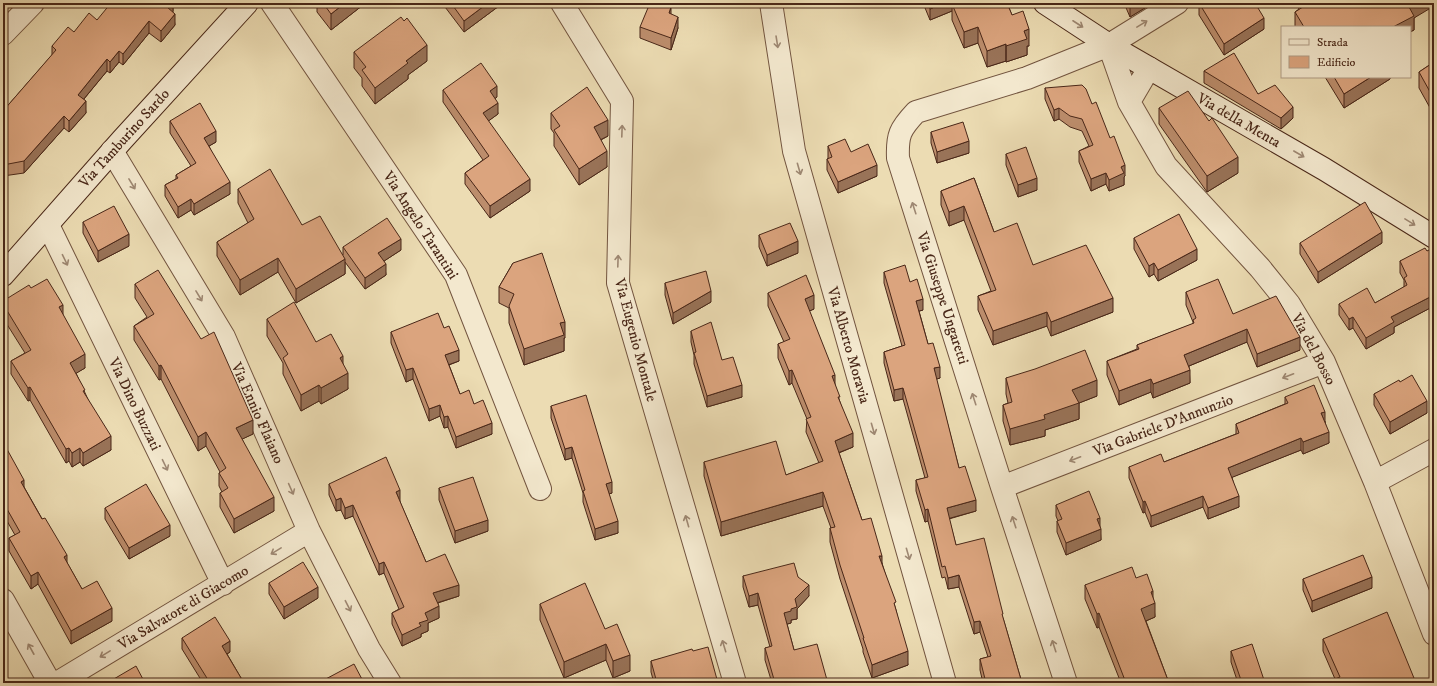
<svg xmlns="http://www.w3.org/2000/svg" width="1437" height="686" font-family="'IM FELL DW Pica',serif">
	<rect width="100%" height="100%" fill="#ecdcb3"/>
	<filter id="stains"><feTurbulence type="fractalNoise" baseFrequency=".005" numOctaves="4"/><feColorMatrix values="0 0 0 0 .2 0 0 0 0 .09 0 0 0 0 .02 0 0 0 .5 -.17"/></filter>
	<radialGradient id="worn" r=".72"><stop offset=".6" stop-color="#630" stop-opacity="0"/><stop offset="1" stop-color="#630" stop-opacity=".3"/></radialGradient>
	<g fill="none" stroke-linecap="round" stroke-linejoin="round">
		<g stroke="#72543f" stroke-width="24">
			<path id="street" d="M272,3L456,275L540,489
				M562,3L622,101L618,283L735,683
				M771,3L794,151L945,683
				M3,34L33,3
				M1109,45L1129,102L1166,166L1260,268L1289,304L1324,362L1375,482L1434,634
				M1129,102L1149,68
				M112,151L224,337L309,531L369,649L390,683
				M48,225L223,584
				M1375,482L1434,450
				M1002,487L1324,362
				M3,600L50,683
				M57,683L309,531
				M1066,683L1002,487L898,158C897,135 900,129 916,112L1027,78L1109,45L1177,3"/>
		</g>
		<g stroke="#492718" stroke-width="24">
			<path id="secondary" d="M1045,3L1109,45L1324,169L1434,237
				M3,275L122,140L247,3"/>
		</g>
		<use href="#street" stroke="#f3e8ce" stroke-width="22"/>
		<use href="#secondary" stroke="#f3e8ce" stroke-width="22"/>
	</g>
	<path fill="#bc8d6c" stroke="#492718" d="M173,3V12L175,25L161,42L149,33L123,65L119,62L110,73L107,71L84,99L86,113L69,132L64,128L24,173L3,176V111L52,55V46L74,32L97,20Z
		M316,3H363V5L331,30L317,12V4Z
		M442,3H503L464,32Z
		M923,3H1007L1012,15L1029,46H1027V55L1006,62V61L987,67L978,43L964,48L952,20V11L930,20Z
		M1124,3H1153L1130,17Z
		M1199,3L1264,29L1224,55L1199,15Z
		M1296,3H1434L1414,18V30L1410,32V27H1295V12L1299,9Z
		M671,14L678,28L671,50L640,38V27Z
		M354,52L427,61L408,75V79L375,104L362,86V78L354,68Z
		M1434,62V115L1419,88V72Z
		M1204,71L1258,94L1293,118L1281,129L1204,83Z
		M1325,77H1390V79L1344,108Z
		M1045,88L1092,104L1125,176L1124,177V185L1109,191L1106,184L1091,191L1079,162V151L1089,146L1082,131L1070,127L1059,119L1054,121L1045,99Z
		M443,90L497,97L495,99L498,114L488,121L530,191L490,218L465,184V173L483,160L443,102Z
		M1159,108L1238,173L1207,192L1159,124Z
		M551,113L608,136L601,140L607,167L579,185L554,146V133L551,129Z
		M170,121L216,142L209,146L230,194L194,215L191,210L178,218L165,196V185L176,179V175L191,166L170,133Z
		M931,132L969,153L937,163L931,143Z
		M828,146L877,176L838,193L827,170V159H828Z
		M1006,154L1037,190L1018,197L1006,165Z
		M974,178L994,232L1033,265L1113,312L1051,336L1047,326L993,345L978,310V296L991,291L964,220L949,226L941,205V191Z
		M238,189L302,225L343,255V247L401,250L384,261L386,275L365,289L345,262V274L296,303L278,272L240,295L217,256V242L248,223L238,203Z
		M83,222L129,246L98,262L83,233Z
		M759,235L798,253L767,266L759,247Z
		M1134,238L1197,260L1158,281L1154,274L1149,277L1134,249Z
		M1300,243H1382L1318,283L1300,254Z
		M1427,251L1434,254V306L1394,327V333L1366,349L1353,328L1349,330L1339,315V304L1375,303L1404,287V280L1400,273V261Z
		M513,263L565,338H564V351L524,365L509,323V308L499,303V287Z
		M884,272L923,310L919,311L928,344L940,378L936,379L959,468L976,511L949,519L956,545L1003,618L1022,683H983L980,670V659L988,657L980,632L974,634L959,587L948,589L945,577L942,578L928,521L925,522L916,491V480L925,478L903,399L894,401L884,363V352L902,346L884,283Z
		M665,283L711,302L673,324L665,295Z
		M135,284L253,434L242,439L274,511L234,533L220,507V493L222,492L219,486V473L220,472L206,446L198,451L161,379L159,380L134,340V326L147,317L135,298Z
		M31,288L63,315L85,368L76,373L111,450L83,466L80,462L72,467L69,461L66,463L30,400L28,401L11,374V361L25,353L3,318V301Z
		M1186,292L1233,314L1300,350L1257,367L1247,342L1189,366L1190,383L1153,398L1151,392L1119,405L1107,375V361L1137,349V345L1193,324V322L1186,305Z
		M768,293L814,309L809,311L835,385L853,447L839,453L862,520L882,563L896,610L908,665L872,678L863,652V649L840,579L830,542V528H831L823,506L721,536L704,476V462L786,475L819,463L806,432L807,419L792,383L789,385L778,358V344L784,342L768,306Z
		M267,319L316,342L343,364L348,389L321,404L319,401L301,411L283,374V363L267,336Z
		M444,328L459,361L449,365L460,394L474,404L492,434L456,448L448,427L444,428L440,416L429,421L413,379L406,382L391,343V332Z
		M691,331L722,360L742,397L707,407L694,364V355L691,342Z
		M1006,378L1097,396L1079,403V419L1045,430V436L1010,445L1003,421V405L1008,403L1006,394Z
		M1400,382L1427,413L1390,434L1374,405V394Z
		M1285,397L1325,421L1329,443L1303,454L1301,450L1232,477L1239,507L1208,519L1203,507L1151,527L1145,512L1143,513L1129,478V467L1164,462L1236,434V424L1285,404Z
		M551,406L612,493L609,494L618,533L595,540L583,502V493L572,458L565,460L551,418Z
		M3,442L24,487L82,589L112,621L71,644L38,584L31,589L9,551V538L15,535L3,514Z
		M329,484L400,502L426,562L459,596L438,603L439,618L428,623V631L421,634V637L402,646L392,624V613L399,609L384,573L379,575L353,516L345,519L341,510L336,511L329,495Z
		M439,488L488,531L455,543L439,500Z
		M1056,505L1100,527L1101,540L1066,555L1057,532V521H1058L1056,516Z
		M105,508L170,536L129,559L105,519Z
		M743,576L798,577L809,596L797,609V619L791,620V623L787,624L794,650L827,683H772L765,660V648L770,647L758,605L749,607L743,587Z
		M1136,578L1153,598L1155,617L1146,621L1169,683H1121L1099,627L1097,628L1085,599V585Z
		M1303,579L1372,588L1312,612L1303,590Z
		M269,583L318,598L284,619L269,594Z
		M540,604L605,629L630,671L613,678L606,660L564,678L540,620Z
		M182,638L230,652L227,654L244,683H203L182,649Z
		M1323,639L1416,683L1335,679L1323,651Z
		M693,651L718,683H654L651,672V661Z
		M1231,651L1265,683H1238L1231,662Z"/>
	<path fill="#997358" stroke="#492718" d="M171,3H173V11L167,19V7Z
		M345,3H363V5L331,30V14Z
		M488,3H503L464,32V21Z
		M944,3H964L952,4V11L930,20V9Z
		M1137,3H1153L1130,17V7Z
		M1416,3H1434V6L1414,18V30L1410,32V27H1393L1409,7Z
		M671,7V18L669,13Z
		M175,14V25L161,42V31Z
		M678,17V28L671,50V38Z
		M1264,18V29L1224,55V44Z
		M149,21V33L123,65V54Z
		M978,27V43L964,48V32Z
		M1029,29V46H1027V55L1006,62V46L1024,31Z
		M1006,44V61L987,67V51Z
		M427,45V61L408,75V79L375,104V88L406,61Z
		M119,51V62L110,73V62Z
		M107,59V71L78,106V95Z
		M1371,77H1390V79L1344,108V94Z
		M497,86V97L490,102V91Z
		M86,101V113L69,132V121Z
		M498,103V114L483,125V113Z
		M1293,107V118L1281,129V118Z
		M1059,108V119L1054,121V110Z
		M64,116V128L24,173V161Z
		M608,120V136L594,143V127Z
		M216,131V142L204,149V138Z
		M969,141V153L937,163V152Z
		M607,151V167L579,185V169Z
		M1238,157V173L1207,192V176Z
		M877,165V176L838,193V182Z
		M1125,165V176L1124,177V185L1109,191V180L1121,167Z
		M1106,173V184L1091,191V179Z
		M1037,178V190L1018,197V185Z
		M530,179V191L490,218V206Z
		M230,182V194L194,215V204Z
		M191,199V210L178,218V207Z
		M964,206V220L949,226V212Z
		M1382,232V243L1318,283V272Z
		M129,234V246L98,262V251Z
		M401,239V250L378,265V253Z
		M798,241V253L767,266V255Z
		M1197,249V260L1158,281V270Z
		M278,258V272L240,295V280Z
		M345,259V274L296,303V289Z
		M1154,263V274L1149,277V266Z
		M386,264V275L365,289V278Z
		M711,291V302L673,324V313Z
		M814,295V309L805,313V299Z
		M1434,295V306L1394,327V333L1366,349V338L1391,317Z
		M1113,298V312L1051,336V322Z
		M923,299V310L916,312V301Z
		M63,305V318L59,307Z
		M1047,312V326L993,345V331Z
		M1353,317V328L1349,330V319Z
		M565,322V338H564V351L524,365V349L560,323Z
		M1247,329V342L1184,368V355Z
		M1300,337V350L1257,367V354Z
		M459,350V361L445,366V355Z
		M85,354V368L70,377V363Z
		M343,356V372L340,358Z
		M161,365V379L159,380V366Z
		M940,367V378L934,380V368Z
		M413,368V379L406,382V370Z
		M792,370V383L789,385V371Z
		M1190,370V383L1153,398V384Z
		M348,373V389L321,404V388Z
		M835,375V389L832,376Z
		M1151,379V392L1119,405V391Z
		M1097,380V396L1079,403V419L1045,430V436L1010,445V429L1044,415L1072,390Z
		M319,385V401L301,411V395Z
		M742,385V397L707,407V396Z
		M30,387V400L28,401V388Z
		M903,388V399L894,401V390Z
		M1427,401V413L1390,434V422Z
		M440,405V416L429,421V409Z
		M1325,412V423L1321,413Z
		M448,416V427L444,428V417Z
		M253,420V434L236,442V428Z
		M492,423V434L456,448V437Z
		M206,432V446L198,451V437Z
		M1329,432V443L1303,454V442Z
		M853,433V447L835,454V441Z
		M111,436V450L83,466V453Z
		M1301,438V450L1228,479V468Z
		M572,447V458L565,460V449Z
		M69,448V461L66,463V449Z
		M80,448V462L72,467V453Z
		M24,480V493L21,482Z
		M612,482V493L606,495V484Z
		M400,490V502L396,492Z
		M823,492V506L721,536V522Z
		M1203,496V507L1151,527V516Z
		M1239,496V507L1208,519V508Z
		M274,497V511L234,533V519Z
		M341,498V510L336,511V500Z
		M976,500V511L947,519V508Z
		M1145,501V512L1143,513V502Z
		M353,505V516L345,519V508Z
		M928,509V521L925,522V510Z
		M1100,518V529L1097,519Z
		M488,520V531L455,543V531Z
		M618,521V533L595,540V529Z
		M170,525V536L129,559V548Z
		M1101,529V540L1066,555V543Z
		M67,555V567L64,557Z
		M879,556H882V569Z
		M384,562V573L379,575V564Z
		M38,572V584L31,589V576Z
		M959,575V587L948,589V578Z
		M1372,577V588L1312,612V601Z
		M459,585V596L433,604V593Z
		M809,585V596L797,609V619L791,620V623L784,625V613L795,599Z
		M318,587V598L284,619V607Z
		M1153,591V604L1155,603V617L1141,623V609L1151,592Z
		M758,593V605L749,607V596Z
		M439,606V618L428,623V631L421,634V637L402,646V635L419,623L425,613Z
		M112,608V621L71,644V631Z
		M1099,613V627L1097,628V614Z
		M980,621V632L974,634V622Z
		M230,641V652L222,657V646Z
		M606,644V660L564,678V662Z
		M908,651V665L872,678V665Z
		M630,655V671L613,678V661Z
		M827,680V683H818Z"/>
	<path fill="#dba47e" stroke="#492718" d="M111,3H171L167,7L175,14L161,31L149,21L123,54L119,51L110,62L107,59L78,95L86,101L69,121L64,116L24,161L3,165V111L56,50L52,46L68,27L74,32L89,13L97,20Z
		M323,3H345L331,14Z
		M451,3H488L464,21Z
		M650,3H660L671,7L669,13L678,17L671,38L640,27Z
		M928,3H944L930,9Z
		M954,3H1007L1012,15L1023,11L1029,29L1024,31L1027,39L1006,46V44L987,51L978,27L964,32L952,4Z
		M1128,3H1137L1130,7Z
		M1199,3H1255L1264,18L1224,44Z
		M1304,3H1416L1409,7L1414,16L1393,27H1304L1295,12L1306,5Z
		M401,17L404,21L407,18L427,45L406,61L408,63L375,88L362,70L366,67L354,52Z
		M1234,53L1258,94L1275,85L1293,107L1281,118L1204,71Z
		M1434,62V99L1419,72Z
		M481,63L497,86L490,91L498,103L483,113L530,179L490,206L465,173L489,156L443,90Z
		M1334,77H1371L1344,94Z
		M1082,85L1086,89L1092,104L1096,102L1110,138L1114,136L1125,165L1121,167L1124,173L1109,180L1106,173L1091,179L1079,151L1093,145L1082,119L1070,116L1059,108L1054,110L1045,88Z
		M587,87L608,120L594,127L607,151L579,169L554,130L560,126L551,113Z
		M1188,91L1209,121L1212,118L1238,157L1207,176L1159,108Z
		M200,103L216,131L204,138L230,182L194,204L191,199L178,207L165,185L178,178L176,175L196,163L170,121Z
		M963,122L969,141L937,152L931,132Z
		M845,139L851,152L868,144L877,165L838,182L827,159L832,157L828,146Z
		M1026,147L1037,178L1018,185L1006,154Z
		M270,169L302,225L320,216L345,259L296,289L278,258L240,280L217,242L254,219L238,189Z
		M974,178L994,232L1017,223L1033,265L1086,245L1113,298L1051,322L1047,312L993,331L978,296L996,290L964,206L949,212L941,191Z
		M1365,202L1382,232L1318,272L1300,243Z
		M114,206L129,234L98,251L83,222Z
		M1179,214L1197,249L1158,270L1154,263L1149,266L1134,238Z
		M387,218L401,239L378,253L386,264L365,278L343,247Z
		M790,223L798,241L767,255L759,235Z
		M1425,248L1427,251L1431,249L1434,254V295L1391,317L1394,322L1366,338L1353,317L1349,319L1339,304L1367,288L1375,303L1407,285L1404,278L1407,276L1400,261Z
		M542,253L565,322L560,323L564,335L524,349L509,306L514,294L499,287L513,263Z
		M905,265L910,282L917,279L923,299L916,301L928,344L933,343L940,367L934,368L959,468L965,466L976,500L947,508L956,545L984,538L1003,614H1002L1022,683H986L980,659L991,656L980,621L974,622L959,575L948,578L945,566L942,567L928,509L925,510L916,480L928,477L903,388L894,390L884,352L905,345L884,272Z
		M158,270L201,339L214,332L253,420L236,428L274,497L234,519L220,493L228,488L219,473L226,468L206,432L198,437L161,365L159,366L134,326L154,314L135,284Z
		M706,271L711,291L673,313L665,283Z
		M806,275L814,295L805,299L835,375L832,376L840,397H838L853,433L835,441L862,520L871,518L882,556H879L896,602L894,603L908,651L872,665L863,638H864L840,565L830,528L835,527L823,492L721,522L704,462L776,441L786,475L823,461L806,419L811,417L792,370L789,371L778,344L790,339L768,293Z
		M47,279L63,305L59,307L85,354L70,363L85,390L83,391L111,436L83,453L80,448L72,453L69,448L66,449L30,387L28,388L11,361L31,350L3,304V301L29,285L31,288Z
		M1218,279L1233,314L1276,296L1300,337L1257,354L1247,329L1184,355L1190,370L1153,384L1151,379L1119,391L1107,361L1139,349L1137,345L1194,323L1193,320L1196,318L1186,292Z
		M294,302L316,342L331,334L343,356L340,358L348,373L321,388L319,385L301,395L283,358L288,354L267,319Z
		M438,313L444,328L449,326L459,350L445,355L460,394L469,390L474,404L483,400L492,423L456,437L448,416L444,417L440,405L429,409L413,368L406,370L391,332Z
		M711,322L722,360L733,357L742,385L707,396L694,353L696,352L691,331Z
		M1085,350L1097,380L1072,390L1079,403L1044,415L1045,419L1010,429L1003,405L1012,402L1006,378L1035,369Z
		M1412,375L1427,401L1390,422L1374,394L1399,380L1400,382Z
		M1314,385L1325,412L1321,413L1329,432L1303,442L1301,438L1228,468L1239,496L1208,508L1203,496L1151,516L1145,501L1143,502L1129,467L1161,454L1164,462L1239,433L1236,424L1288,403L1285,397Z
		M586,395L612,482L606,484L618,521L595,529L583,491L585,490L572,447L565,449L551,406Z
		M3,442L24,480L21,482L42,519L45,518L67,555L64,557L82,589L97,581L112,608L71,631L38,572L31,576L9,538L20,532L3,502Z
		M386,457L400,490L396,492L426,562L445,554L459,585L433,593L439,606L425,613L428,620L419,623L421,626L402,635L392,613L404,607L384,562L379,564L353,505L345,508L341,498L336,500L329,484Z
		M473,477L488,520L455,531L439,488Z
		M146,484L170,525L129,548L105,508Z
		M1089,491L1100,518L1097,519L1101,529L1066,543L1057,521L1062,519L1056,505Z
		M1363,555L1372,577L1312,601L1303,579Z
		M303,562L318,587L284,607L269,583Z
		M794,563L798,577L809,585L795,599L797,607L791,609V611L784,613L794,650L817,644L827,680L818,683H775L765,648L772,646L758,593L749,596L743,576Z
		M1132,567L1136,578L1147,574L1153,591L1151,592L1155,603L1141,609L1169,683H1126L1099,613L1097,614L1085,585Z
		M585,583L605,629L617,624L630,655L613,661L606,644L564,662L540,604Z
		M1387,612L1416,683H1326L1340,677L1323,639Z
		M215,617L230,641L222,646L244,683H210L182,638Z
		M1252,644L1265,683H1242L1231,651Z
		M708,647L718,683H657L651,661L692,649L693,651Z
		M354,664L364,683H323L322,681Z
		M136,666L145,683H107Z
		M21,679L23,683H15Z
		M1180,681L1181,683H1174Z"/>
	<defs><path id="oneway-shaft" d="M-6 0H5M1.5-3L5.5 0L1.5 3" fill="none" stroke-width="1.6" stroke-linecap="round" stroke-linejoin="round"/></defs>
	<g stroke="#9e8873">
		<use href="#oneway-shaft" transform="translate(1078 24) rotate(33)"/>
		<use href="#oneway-shaft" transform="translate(1142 24) rotate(-31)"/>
		<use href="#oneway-shaft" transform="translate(777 42) rotate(81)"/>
		<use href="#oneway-shaft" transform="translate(622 131) rotate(-88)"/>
		<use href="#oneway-shaft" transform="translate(1299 154) rotate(30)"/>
		<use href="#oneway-shaft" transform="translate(799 169) rotate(74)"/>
		<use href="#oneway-shaft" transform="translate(132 184) rotate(59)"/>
		<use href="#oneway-shaft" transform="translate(914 208) rotate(-108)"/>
		<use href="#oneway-shaft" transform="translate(1410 222) rotate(32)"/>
		<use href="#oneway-shaft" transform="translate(65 260) rotate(64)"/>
		<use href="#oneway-shaft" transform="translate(618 261) rotate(-88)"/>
		<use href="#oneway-shaft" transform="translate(199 296) rotate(59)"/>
		<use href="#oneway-shaft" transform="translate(1288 376) rotate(159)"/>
		<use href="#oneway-shaft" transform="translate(974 399) rotate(-108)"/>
		<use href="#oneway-shaft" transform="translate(873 429) rotate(74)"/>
		<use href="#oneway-shaft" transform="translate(1075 459) rotate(159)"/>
		<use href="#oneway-shaft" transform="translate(165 465) rotate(64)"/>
		<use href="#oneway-shaft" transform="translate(291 489) rotate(66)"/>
		<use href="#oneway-shaft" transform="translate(687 521) rotate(-106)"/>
		<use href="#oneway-shaft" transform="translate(1014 522) rotate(-108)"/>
		<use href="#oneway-shaft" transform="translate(276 551) rotate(149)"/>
		<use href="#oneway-shaft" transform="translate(908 554) rotate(74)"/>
		<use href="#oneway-shaft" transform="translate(348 606) rotate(63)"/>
		<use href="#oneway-shaft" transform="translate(724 646) rotate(-107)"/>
		<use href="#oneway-shaft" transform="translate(1054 646) rotate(-108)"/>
		<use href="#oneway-shaft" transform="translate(31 649) rotate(-119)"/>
		<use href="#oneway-shaft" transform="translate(105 654) rotate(149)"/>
	</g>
	<g text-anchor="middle" stroke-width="3" stroke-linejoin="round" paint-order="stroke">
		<g font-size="15" fill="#492718" stroke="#f3e8ce">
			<text transform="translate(1239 120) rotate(30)" y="5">Via della Menta</text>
			<text transform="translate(124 138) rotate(-48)" y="5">Via Tamburino Sardo</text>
			<text transform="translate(421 225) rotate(57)" y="5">Via Angelo Tarantini</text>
			<text transform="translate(943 298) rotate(72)" y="5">Via Giuseppe Ungaretti</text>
			<text transform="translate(636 340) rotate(75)" y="5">Via Eugenio Montale</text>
			<text transform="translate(849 345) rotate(74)" y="5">Via Alberto Moravia</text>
			<text transform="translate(1314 349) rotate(62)" y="5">Via del Bosso</text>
			<text transform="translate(135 404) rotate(64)" y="5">Via Dino Buzzati</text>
			<text transform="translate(258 413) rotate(66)" y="5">Via Ennio Flaiano</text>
			<text transform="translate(1163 425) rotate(-21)" y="5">Via Gabriele D'Annunzio</text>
			<text transform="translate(183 607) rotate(-31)" y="5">Via Salvatore di Giacomo</text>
		</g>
	</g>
	<rect width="1437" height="686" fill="none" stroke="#ecdcb3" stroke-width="16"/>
	<rect x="4" y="4" width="1429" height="678" fill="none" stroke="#492718" stroke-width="2"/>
	<rect x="8" y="8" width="1421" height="670" fill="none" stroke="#492718"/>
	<rect x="1281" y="26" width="130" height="52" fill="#f3e8ce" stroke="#af9b85"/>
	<rect x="1289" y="39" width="20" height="6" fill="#f3e8ce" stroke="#af9b85"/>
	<text x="1317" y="46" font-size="12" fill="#492718">Strada</text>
	<rect x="1289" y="56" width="20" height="12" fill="#dba47e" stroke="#af9b85"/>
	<text x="1317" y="66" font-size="12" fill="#492718">Edificio</text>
	<rect width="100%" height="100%" filter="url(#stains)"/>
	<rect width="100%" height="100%" fill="url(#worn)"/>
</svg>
